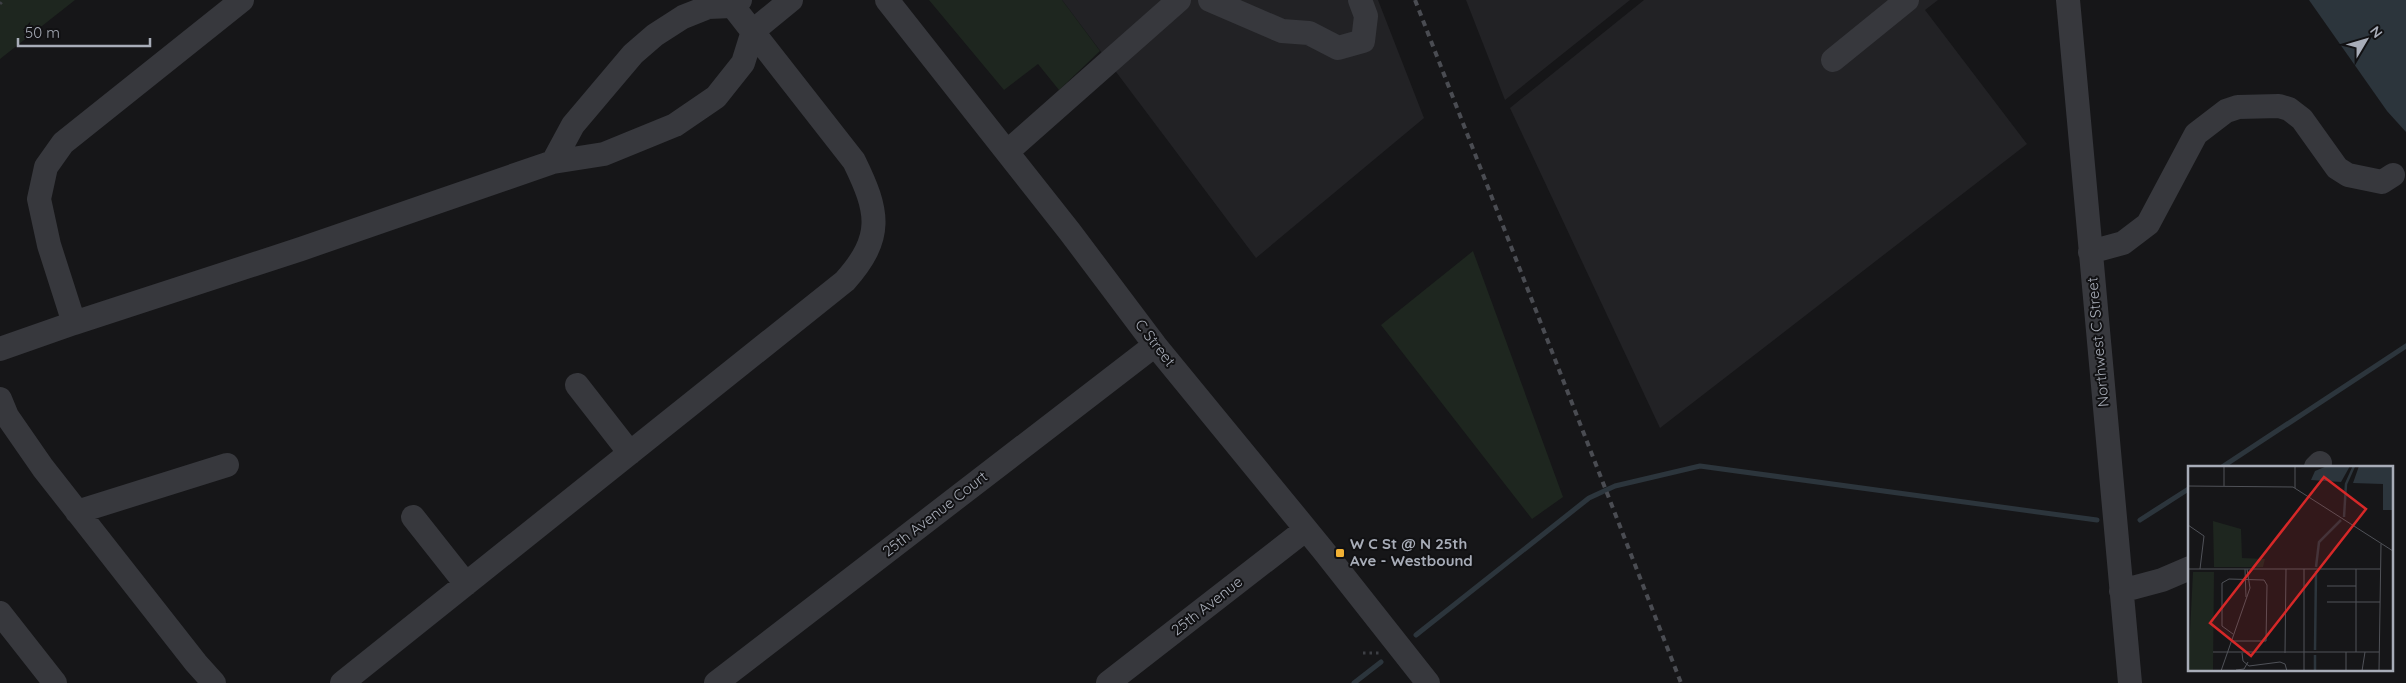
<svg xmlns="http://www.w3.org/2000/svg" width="2406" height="683" font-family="Quicksand,sans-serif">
	<rect width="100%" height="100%" fill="#161618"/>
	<path fill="#222225" d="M1062,0H1378L1424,118L1256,258Z
		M1466,0H1630L1505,100Z
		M1644,0H1938L1925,10L2027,144L1660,428L1510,108Z"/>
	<path fill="#1e261f" d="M0,0H75L0,59Z
		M929,0H1062L1100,51L1059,90L1038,64L1004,90Z
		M1473,251L1563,497L1532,519L1381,325Z"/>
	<path fill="#2c353c" d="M2309,0H2406V132L2387,111Z"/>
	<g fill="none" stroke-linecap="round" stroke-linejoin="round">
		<path stroke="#2c353c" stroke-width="5" d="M2222,467L2406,346
			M2140,520L2190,488
			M1416,635L1589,498L1615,486L1700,466L2097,520
			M1354,683L1381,662"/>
		<path stroke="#3d3f44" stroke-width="3" stroke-dasharray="2.5 4" stroke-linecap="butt" d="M0,4L4,0
			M1363,653H1380"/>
		<path stroke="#37383d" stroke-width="24" d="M887,0L1070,232L1155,345L1323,550L1428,683
			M1210,0L1282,31L1309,33L1338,48L1363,41L1366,16L1360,0
			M2068,0L2130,683
			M1833,60L1907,0
			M1007,152L1179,0
			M553,162L573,125L633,54L655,35L683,17L708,7L732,6L740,0
			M2090,252L2123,243L2148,224L2196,134L2226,111L2238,107L2279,106L2289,109L2302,119L2337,168L2348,175L2382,182L2393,175
			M74,323L49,245L39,199L46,167L63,143L242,0
			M0,349L74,323L301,249L553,162L604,154L675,125L716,97L743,63L753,31L791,0
			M577,385L630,453
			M0,399L7,416L43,468L196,663L214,683
			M2316,467L2320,463
			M77,512L227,465
			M413,517L466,584
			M2121,591L2162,580L2190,568
			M0,613L55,683
			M342,683L845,281C884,237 879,212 854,161L728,0
			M716,683L1155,345
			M1108,683L1305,530"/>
		<path stroke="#4a4c52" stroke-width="4" stroke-dasharray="6 5" stroke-linecap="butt" d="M1415,0L1681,683"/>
	</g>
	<rect fill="#f2b134" stroke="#111113" stroke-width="2" x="1335" y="548" width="10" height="10" rx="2.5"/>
	<g text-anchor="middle" stroke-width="4" stroke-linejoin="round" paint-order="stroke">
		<g font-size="15" fill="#a8adb8" stroke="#111113">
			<text transform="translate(2098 342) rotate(-95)" y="5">Northwest C Street</text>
			<text transform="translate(1155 343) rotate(52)" y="5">C Street</text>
			<text transform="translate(935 514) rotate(-38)" y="5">25th Avenue Court</text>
			<text transform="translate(1207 606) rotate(-38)" y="5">25th Avenue</text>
		</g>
		<g font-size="15" font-weight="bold" fill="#a8adb8" stroke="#111113" text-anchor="start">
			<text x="1350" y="549">W C St @ N 25th<tspan x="1350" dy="17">Ave - Westbound</tspan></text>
		</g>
	</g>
	<g transform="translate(2188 466)">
		<rect width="205" height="205" fill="#161618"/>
		<path d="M25,55L53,63L54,92L77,93L75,101H26ZM5,106H26L25,205H0Z" fill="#1e261f"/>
		<path d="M139,0H162L153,16L123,14L127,5ZM171,0H205V44H195V18L165,17Z" fill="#2c353c"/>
		<path fill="none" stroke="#2c353c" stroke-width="2.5" d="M156,51L158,18L166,0M128,101L131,76L153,54M127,184L128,105M127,205V189"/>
		<path fill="none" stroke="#505258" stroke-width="1" d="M36,0V20M107,0V22M0,20L105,21L205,85M0,59L16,70L12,103M0,103H192M57,103L58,131M168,103V186M139,120H168M139,136H192M43,175H78L79,119L76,114L41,113L34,117V160L45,168M25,186H191M158,186V205M54,187L55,195L61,200L92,196L97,198L99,205M97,187L98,103M48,204L56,203L60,196M33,205L62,122L59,103M116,205V103M174,205L177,186M191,205L193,78"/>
		<path fill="#d62828" fill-opacity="0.15" stroke="#d62828" stroke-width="2.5" d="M136,11L178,43L63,190L22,157Z"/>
		<rect width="205" height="205" fill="none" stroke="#a8adb8" stroke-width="2.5"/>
	</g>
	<g transform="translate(2366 40) rotate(52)" stroke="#111113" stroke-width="4" paint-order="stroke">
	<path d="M0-4L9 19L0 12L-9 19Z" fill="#a8adb8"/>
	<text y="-8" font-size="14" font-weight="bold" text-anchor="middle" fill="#a8adb8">N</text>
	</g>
	<path d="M18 38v8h132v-8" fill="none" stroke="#a8adb8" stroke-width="2.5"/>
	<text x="25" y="38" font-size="15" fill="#a8adb8" stroke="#111113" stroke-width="4" paint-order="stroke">50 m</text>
</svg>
